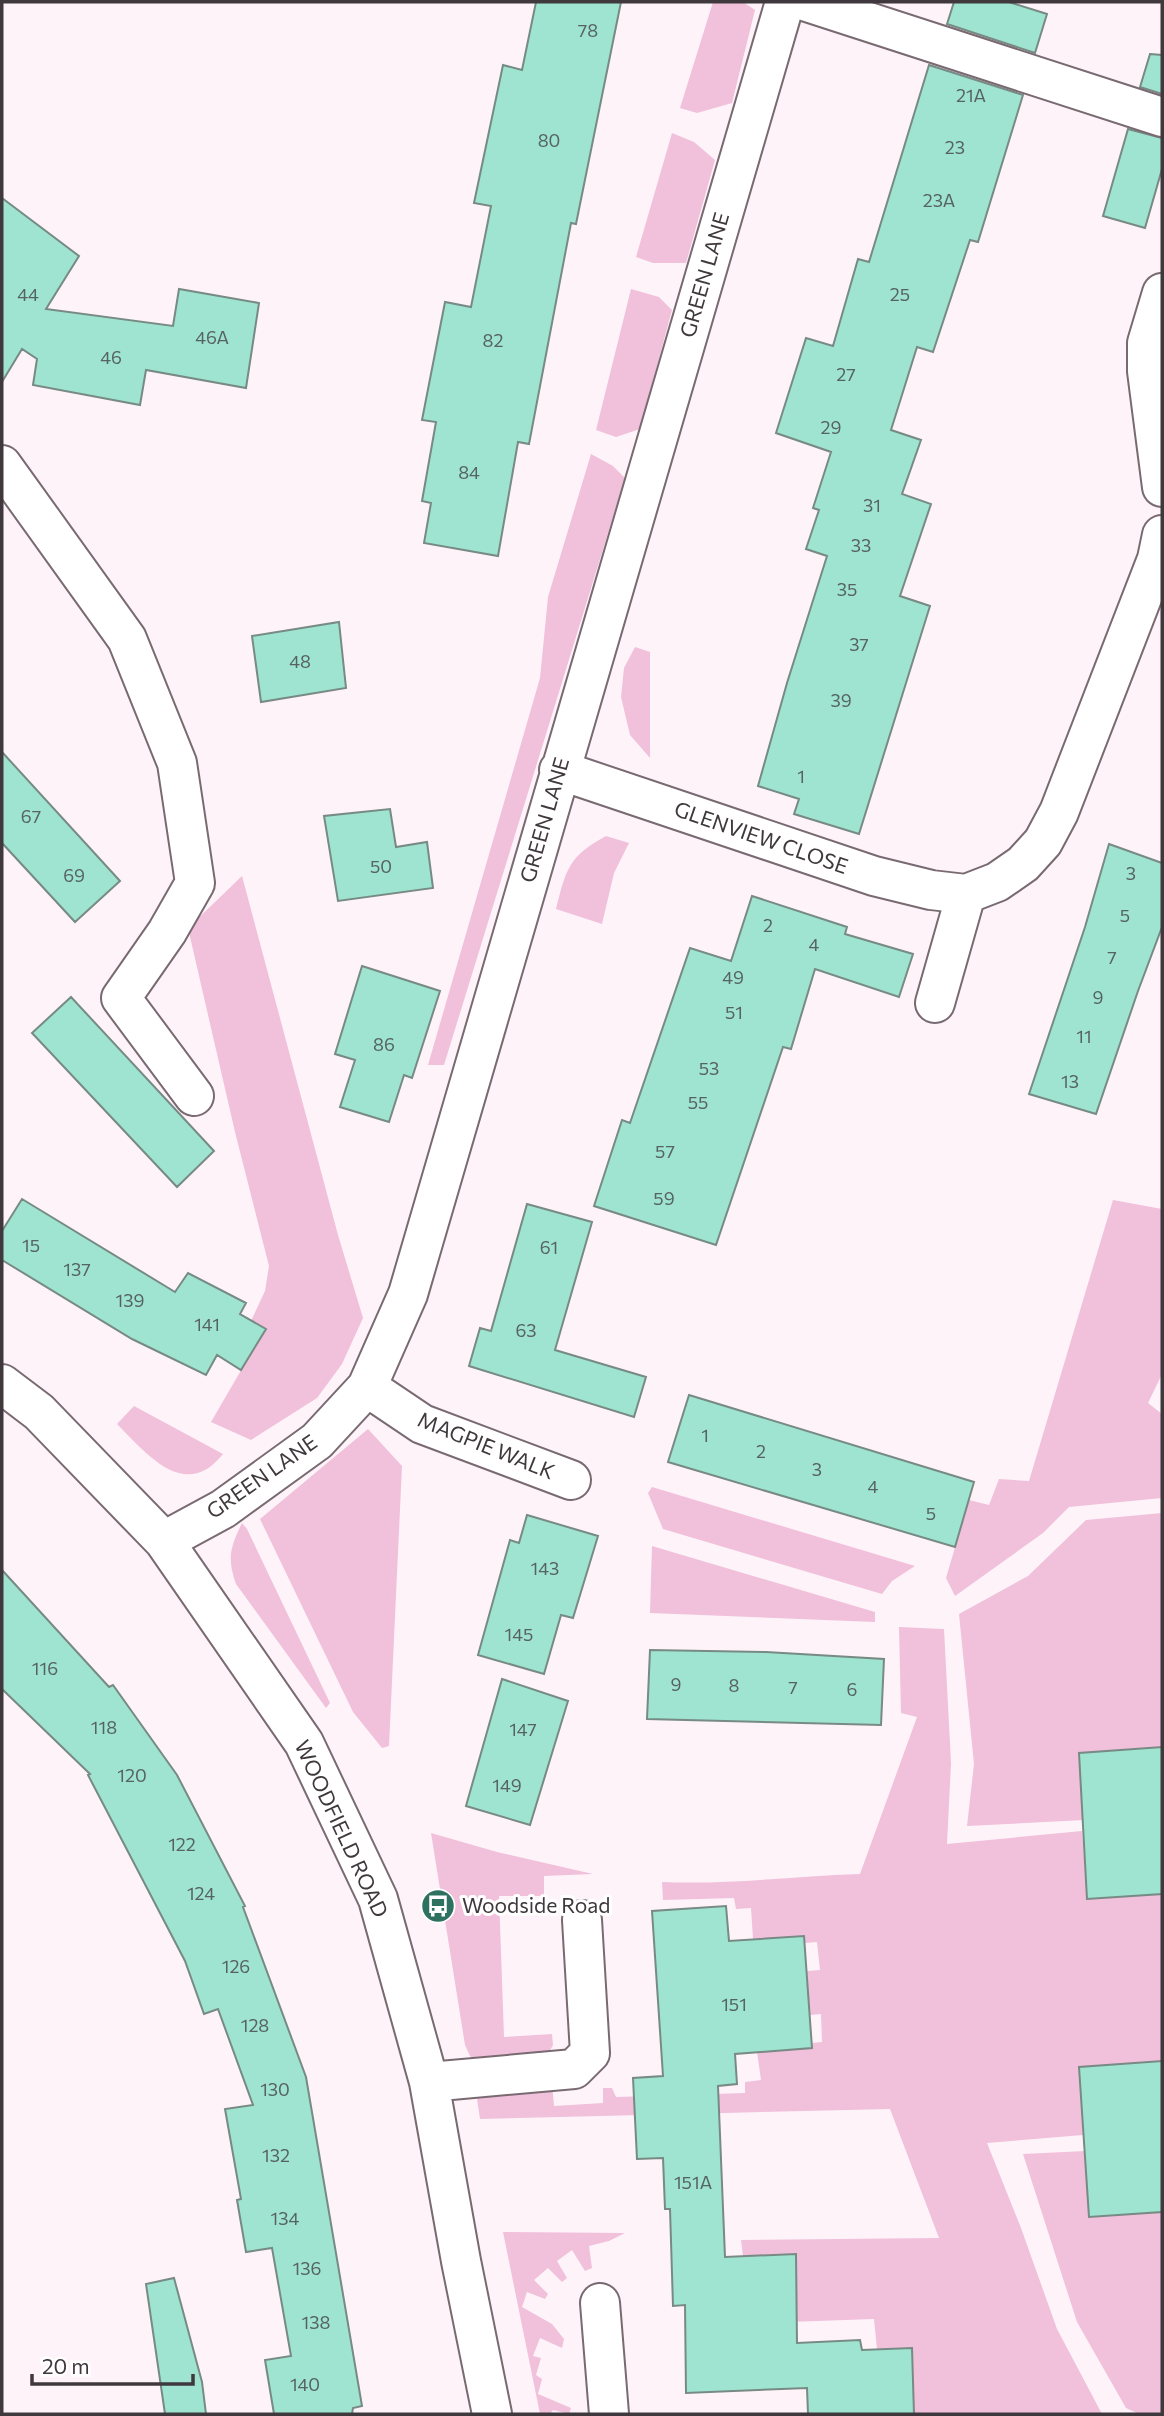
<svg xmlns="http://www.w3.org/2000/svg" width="1164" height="2416" font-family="Commissioner,sans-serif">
	<rect width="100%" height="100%" fill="#fef3f9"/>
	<path fill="#f1c0db" d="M713,2H743L755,10L732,103L697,113L680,108Z
		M672,133L694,142L715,160L686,263H653L636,257Z
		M631,289L659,297L672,310L640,429L616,437L596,430Z
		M591,454L613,466L625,478L444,1065H428L540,678L548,597Z
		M635,647L650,652V758L630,735L621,697L624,668Z
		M606,836L629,843L614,873L602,924L556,909C566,869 569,856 606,836Z
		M242,876L338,1235L363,1318L342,1364L317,1398L251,1440L211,1422L265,1329L251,1321L265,1291L269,1266L235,1132L188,928Z
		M1113,1200L1162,1209V1374L1148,1403L1162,1414V1498L1069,1507L1043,1533L955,1596L946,1578L969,1500L989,1505L999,1479L1029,1481Z
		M134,1406L223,1454C185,1502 147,1454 117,1424Z
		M368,1429L402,1466L389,1746L382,1748L353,1712L260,1519Z
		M652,1487L915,1566L892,1581L882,1594L663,1529L648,1493Z
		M1162,1513V1747L1079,1753L1084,1820L967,1826L974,1764L959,1614L1028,1576L1086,1520Z
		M242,1523L247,1529L330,1703L326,1708L236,1584C227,1558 230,1548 242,1523Z
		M652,1546L875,1612V1622L650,1613Z
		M899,1627L944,1629L951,1763L947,1844L1082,1831L1087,1899L1162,1894V2061L1080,2067L1083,2135L987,2143L1021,2228L1057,2329L1102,2414H914L911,2348L877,2349L874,2319L788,2322L743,2256L741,2240L939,2238L890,2109L480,2119L475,2085L552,2083L554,2106L603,2103V2088H612L616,2097L745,2093V2082L761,2080L757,2052L812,2048V2043L822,2042L821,2014L810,2015L807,1971L820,1970L817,1942L805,1943L804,1936L753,1939L751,1908L736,1909L734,1898L663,1900L662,1882C729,1885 794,1876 860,1874L917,1717L901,1713Z
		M431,1833L497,1852L593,1874L544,1876V1896H499L504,2037L552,2034L553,2045L548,2054L477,2062L470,2056L465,2045Z
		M1085,2151L1089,2217L1162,2212V2414H1139L1126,2408L1077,2322L1023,2154Z
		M503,2232L625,2233L609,2241L589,2246L592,2268L585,2271L572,2250L557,2261L567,2278L562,2282L548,2268L534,2280L548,2294L545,2299L527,2292L522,2307L552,2324L564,2339L562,2348L540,2338L533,2356L541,2358L536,2375L542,2379L538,2394L571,2408L569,2414L553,2410L550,2414H540Z"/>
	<path fill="#9ee4d0" stroke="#778a84" stroke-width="2" d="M536,2H621L576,224L571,223L529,444L518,442L498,556L424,543L431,503L422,501L436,422L422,420L445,302L471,307L491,206L474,203L503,65L522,70Z
		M954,2H1009L1047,14L1035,53L947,24Z
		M1150,54L1162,55V94L1140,87Z
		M929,65L1023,95L978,242L970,240L933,352L917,347L891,430L921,440L902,494L931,504L900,596L930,606L859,834L794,814L799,799L758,786L787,683L827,556L806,549L819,510L813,508L831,452L776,433L806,338L833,346L858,259L869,262Z
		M1128,129L1162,138V169L1145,228L1103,216Z
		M2,198L79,256L46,309L173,326L179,289L259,303L246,388L146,370L140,405L33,385L37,359L22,349L2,382Z
		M339,622L346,688L261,702L252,636Z
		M2,752L120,881L75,922L2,843Z
		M390,809L396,847L427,842L433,888L338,901L324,816Z
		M1109,844L1162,863V927L1138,991L1096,1114L1029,1094L1085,927Z
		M752,896L847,927L845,934L913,954L899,997L815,969L791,1049L783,1047L716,1245L594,1206L622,1120L630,1123L690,948L731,961Z
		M362,966L440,991L412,1078L404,1075L389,1122L340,1107L355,1060L335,1054Z
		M71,997L214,1151L177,1187L32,1033Z
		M22,1199L175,1292L188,1273L246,1303L240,1314L266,1329L241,1370L217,1355L206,1375L132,1339L2,1260V1231Z
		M527,1204L592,1222L555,1350L646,1377L634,1417L469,1366L480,1328L491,1331Z
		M689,1395L974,1482L955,1547L668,1462Z
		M527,1515L598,1536L573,1618L561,1615L544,1674L478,1655L510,1540L519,1543Z
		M2,1570L109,1687L113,1685L177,1775L245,1906L243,1907L306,2077L362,2406L353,2408L352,2414H274L265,2360L291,2356L272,2248L246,2252L237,2200L241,2199L225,2109L253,2105L218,2009L204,2014L185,1961L88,1775L90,1774L2,1689Z
		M650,1650L766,1652L884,1659L881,1725L647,1719Z
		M502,1679L568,1701L530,1825L466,1806Z
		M1162,1747V1894L1087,1899L1079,1753Z
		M726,1906L729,1941L804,1936L812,2048L735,2054L737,2084L718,2086L725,2257L796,2254L797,2343L860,2340L862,2350L912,2348L914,2414H808L807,2388L686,2393L685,2305L673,2306L670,2209H665L663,2158L637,2159L633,2078L663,2076L652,1911Z
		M1162,2061V2212L1089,2217L1079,2067Z
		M174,2278L202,2382L206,2414H165L146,2284Z"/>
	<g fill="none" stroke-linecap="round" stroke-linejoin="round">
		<g stroke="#796a72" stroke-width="42">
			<path id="minor" d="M807,2L1162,117
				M1162,293L1147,343V371L1162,487
				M2,465L127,639L177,763L195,883L167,932L121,998L194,1096
				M559,770L874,876L931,890L966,894L997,882L1023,864L1043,842L1059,812L1157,559L1162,535
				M935,1003L966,894
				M2,1384L39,1412L164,1541L304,1743L378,1899L429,2082L461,2261L492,2414
				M367,1387L422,1424L571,1480
				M164,1541L223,1509L317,1441L367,1387L408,1294L785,2
				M429,2082L574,2069L590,2053L582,1920
				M600,2303L609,2414"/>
		</g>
		<use href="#minor" stroke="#fff" stroke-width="38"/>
	</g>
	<defs>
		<g id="bus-disc" transform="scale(1.75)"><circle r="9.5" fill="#2f7161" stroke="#fff"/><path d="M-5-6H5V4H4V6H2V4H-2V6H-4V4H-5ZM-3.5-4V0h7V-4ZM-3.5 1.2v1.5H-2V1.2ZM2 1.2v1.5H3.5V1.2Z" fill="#fff"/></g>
	</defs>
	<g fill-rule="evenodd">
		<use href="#bus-disc" x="438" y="1906"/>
	</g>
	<g text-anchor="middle" stroke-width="6" stroke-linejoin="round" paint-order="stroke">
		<g font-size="18" fill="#576361">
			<text x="588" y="37">78</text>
			<text x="971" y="102">21A</text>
			<text x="549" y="147">80</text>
			<text x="955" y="154">23</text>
			<text x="939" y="207">23A</text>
			<text x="28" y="301">44</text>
			<text x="900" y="301">25</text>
			<text x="212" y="344">46A</text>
			<text x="493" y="347">82</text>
			<text x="111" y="364">46</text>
			<text x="846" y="381">27</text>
			<text x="831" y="434">29</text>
			<text x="469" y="479">84</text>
			<text x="872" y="512">31</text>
			<text x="861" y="552">33</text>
			<text x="847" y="596">35</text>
			<text x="859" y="651">37</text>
			<text x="300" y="668">48</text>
			<text x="841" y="707">39</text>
			<text x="801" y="783">1</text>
			<text x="31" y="823">67</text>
			<text x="381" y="873">50</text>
			<text x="1131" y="880">3</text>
			<text x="74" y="882">69</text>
			<text x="1125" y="922">5</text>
			<text x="768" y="932">2</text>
			<text x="814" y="951">4</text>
			<text x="1112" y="964">7</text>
			<text x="733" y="984">49</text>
			<text x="1098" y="1004">9</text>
			<text x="734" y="1019">51</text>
			<text x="1084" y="1043">11</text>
			<text x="384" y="1051">86</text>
			<text x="709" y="1075">53</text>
			<text x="1070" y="1088">13</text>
			<text x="698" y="1109">55</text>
			<text x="665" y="1158">57</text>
			<text x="664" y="1205">59</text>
			<text x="31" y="1252">15</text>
			<text x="549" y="1254">61</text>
			<text x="77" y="1276">137</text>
			<text x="130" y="1307">139</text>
			<text x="207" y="1331">141</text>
			<text x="526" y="1337">63</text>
			<text x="705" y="1442">1</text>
			<text x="761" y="1458">2</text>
			<text x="817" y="1476">3</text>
			<text x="873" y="1493">4</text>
			<text x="931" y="1520">5</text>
			<text x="545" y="1575">143</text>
			<text x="519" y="1641">145</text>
			<text x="45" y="1675">116</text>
			<text x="676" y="1691">9</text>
			<text x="734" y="1692">8</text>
			<text x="793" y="1694">7</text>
			<text x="852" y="1696">6</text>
			<text x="104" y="1734">118</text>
			<text x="523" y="1736">147</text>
			<text x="132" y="1782">120</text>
			<text x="507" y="1792">149</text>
			<text x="182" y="1851">122</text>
			<text x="201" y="1900">124</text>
			<text x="236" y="1973">126</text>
			<text x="734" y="2011">151</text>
			<text x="255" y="2032">128</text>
			<text x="275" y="2096">130</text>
			<text x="276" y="2162">132</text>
			<text x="693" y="2189">151A</text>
			<text x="285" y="2225">134</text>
			<text x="307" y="2275">136</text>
			<text x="316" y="2329">138</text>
			<text x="305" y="2391">140</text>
		</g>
		<g font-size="21" fill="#3f383c" stroke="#fff">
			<text transform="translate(705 275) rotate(-74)" y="7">GREEN LANE</text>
			<text transform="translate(545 820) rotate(-74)" y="7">GREEN LANE</text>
			<text transform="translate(761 838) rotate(19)" y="7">GLENVIEW CLOSE</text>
			<text transform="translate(486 1446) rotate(22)" y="7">MAGPIE WALK</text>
			<text transform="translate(262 1477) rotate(-35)" y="7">GREEN LANE</text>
			<text transform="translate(341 1829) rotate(65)" y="7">WOODFIELD ROAD</text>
		</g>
		<g font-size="21" fill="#3f383c" stroke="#fff" text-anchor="start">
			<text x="462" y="1913">Woodside Road</text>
		</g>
	</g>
	<rect width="1164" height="2416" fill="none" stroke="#3f383c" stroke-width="7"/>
	<path d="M32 2374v10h161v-10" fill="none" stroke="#3f383c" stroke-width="3.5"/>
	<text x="42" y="2374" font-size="21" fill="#3f383c" stroke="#ffffff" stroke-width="5" paint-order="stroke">20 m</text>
</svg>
